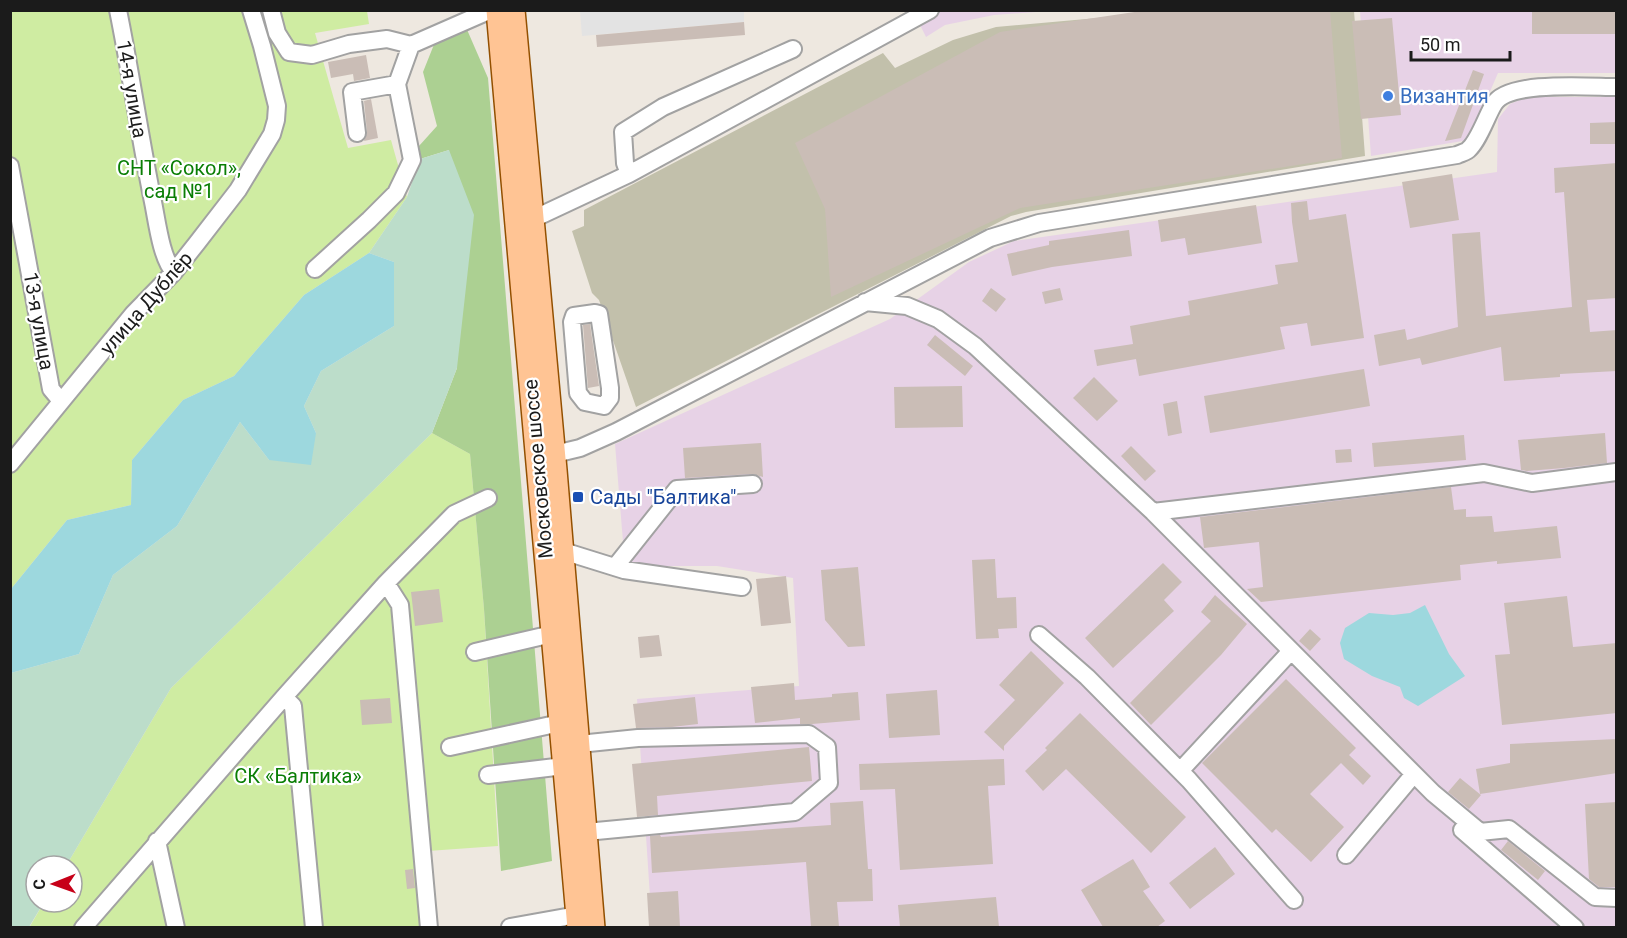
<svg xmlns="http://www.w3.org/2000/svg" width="1627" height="938" font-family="Roboto,sans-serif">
	<rect width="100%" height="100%" fill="#eee8e0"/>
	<path fill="#e7d2e6" d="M913,11H1049L994,15L945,25L926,37Z
		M1360,11H1616V73H1498L1469,140L1371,156Z
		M1527,97H1616V927H652L637,699L799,686L793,578L717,566H625L615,444L890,319L969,262L1014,241L1497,172L1498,119L1510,104Z"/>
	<path fill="#c2c0ab" d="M1176,11H1354L1365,156L1026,212L1011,216L636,407L599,300L592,293L572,231L584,226V210L883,53L895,68L953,40L996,27Z"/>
	<path fill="#cfeca2" d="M11,11H367L369,24L315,33L348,148L391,140L407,197L369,253L304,295L234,376L183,400L132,460L131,505L67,520L11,589Z
		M432,433L470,454L484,609L498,846L428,851L434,927L29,928L44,902H72V866H66L171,688Z"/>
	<path fill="#acd092" d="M465,25L488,78L552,861L501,871L484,609L470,454L432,433L457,368L449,150L420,159L419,146L437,126L423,72L437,37Z"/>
	<path fill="#bcddca" d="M449,150L474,215L457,368L432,433L171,688L66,866H36V902H44L29,927L11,928V673L79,654L113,575L177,526L240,422L269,460L316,433L304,406L321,371L394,326V262L369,253L407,197L420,159Z"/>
	<path fill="#e3e3e3" d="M580,11H744V22L582,36Z"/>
	<path fill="#9dd8de" d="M369,253L394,262V326L321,371L304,406L316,433L311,465L269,460L240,422L177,526L113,575L79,654L11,673V589L67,520L131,505L132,460L183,400L234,376L304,295Z
		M1425,605L1449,654L1465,676L1418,706L1404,698L1400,687L1372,676L1344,659L1340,643L1345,628L1369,613L1393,615L1410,613Z"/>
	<path fill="#cabdb6" d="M1148,10H1330L1342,158L1020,208L831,297L825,209L795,143L1000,32Z
		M1532,10H1617V34H1532Z
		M1392,18L1401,115L1361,119L1352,21Z
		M744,22L745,35L597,47L596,35Z
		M366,55L370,78L354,81L353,74L331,78L328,62Z
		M1473,70L1484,74L1461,138L1445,141Z
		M371,99L378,138L364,141L367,132L364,101Z
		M1617,122V144H1590V123Z
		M1617,163V298L1587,300L1590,332L1617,330V371L1560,374V377L1504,381L1501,347L1422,365L1420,358L1379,366L1374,335L1405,329L1407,340L1458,327L1452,234L1480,232L1486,316L1572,307L1564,192L1555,193L1554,168Z
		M1452,174L1459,220L1410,228L1402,182Z
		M1307,201L1309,220L1346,214L1364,338L1311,346L1307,323L1280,327L1285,349L1139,376L1136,359L1097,366L1094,350L1133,344L1130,326L1190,315L1188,301L1278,284L1275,265L1298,262L1292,222L1291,203Z
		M1256,205L1262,243L1188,255L1185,238L1161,242L1158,220Z
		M1129,230L1132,256L1052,267L1012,276L1007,254L1049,245V241Z
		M991,288L1006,299L996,312L982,301Z
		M1060,288L1063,300L1045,304L1042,292Z
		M590,324L599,386L588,388L583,325Z
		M935,335L973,366L965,376L927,345Z
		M1364,369L1370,406L1210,433L1204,396Z
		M1094,377L1118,401L1097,421L1073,398Z
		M962,386L963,427L895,428L894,387Z
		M1177,401L1182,433L1168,436L1163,404Z
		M1605,433L1607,463L1564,468L1527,471L1521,470L1518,440Z
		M1464,435L1466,460L1374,467L1372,443Z
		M761,443L763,477L752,474L685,478L683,448Z
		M1131,446L1156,471L1145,481L1121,456Z
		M1351,449L1352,462L1336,463L1335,450Z
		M1451,487L1454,510L1466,509V517L1492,516L1494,532L1557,526L1561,558L1497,564V561L1460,565L1461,580L1261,602L1247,589L1263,587L1259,542L1204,548L1200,517Z
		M995,559L997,598L1016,597L1017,628L998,629L999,638L976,639L972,560Z
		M1163,563L1182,582L1164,600L1174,611L1113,668L1085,638Z
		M858,567L865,646L848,647L825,620L821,570Z
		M786,576L791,623L761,626L756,579Z
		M439,589L443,622L415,626L411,592Z
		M1215,595L1247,624L1221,655L1151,725L1130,703L1211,621L1201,612Z
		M1567,596L1573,647L1617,643V713L1502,725L1495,655L1510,654L1504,603Z
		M1310,629L1321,639L1310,651L1299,641Z
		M659,635L662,656L640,658L638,637Z
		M1031,651L1064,683L1004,746V751L984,732L1015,700L999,685Z
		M1286,679L1356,748L1349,755L1371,776L1363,785L1341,763L1310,794L1344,827L1311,862L1276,829L1272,833L1202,763Z
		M794,683L795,700L832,697V694L858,692L860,720L812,724H800V718L755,723L751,687Z
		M937,690L940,735L889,738L886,694Z
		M695,697L698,724L672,727L636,728L633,704Z
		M390,698L392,723L362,725L360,700Z
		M1080,713L1186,817L1151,853L1066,769L1043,791L1025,771L1047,750L1045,748Z
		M1617,739V773L1480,794L1476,769L1510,763V744Z
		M809,747L812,781L657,796L658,815L637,817L632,764Z
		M1004,759L1005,785L988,786L993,864L900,870L895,789L860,790L859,764Z
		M1460,778L1481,795L1469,809L1448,792Z
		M863,801L868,869H872L873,901L837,902L839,927H811L806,862L652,873L650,836L660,835L661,837L831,825L830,803Z
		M1617,802V887H1599L1589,879L1585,804Z
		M1508,841L1545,871L1538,880L1501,850Z
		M1215,847L1235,874L1190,909L1169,883Z
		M1133,859L1150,887L1143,891L1165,921L1157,927H1103L1081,890Z
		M413,869L415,888L407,889L405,870Z
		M678,891L680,927H649L647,893Z
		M996,897L999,927H900L898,905Z"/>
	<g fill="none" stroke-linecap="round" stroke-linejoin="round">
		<g stroke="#a2a2a2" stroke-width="20">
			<path id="minor" d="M118,10C131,74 140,138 153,202C157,221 161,258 174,272
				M271,10L277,33L289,52L312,55L349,44L387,39L411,45L491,10
				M357,133L352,92L397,84
				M10,166L51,389L61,401
				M629,174L625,163L623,132L663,107L793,49
				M533,219L629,174L930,10
				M315,269L369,220L396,193L412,160L397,84L411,45
				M865,302L907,306L938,319L975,346L1153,512L1433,793L1480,832L1509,829L1595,897L1616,898
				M595,313L599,314L610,388V398L604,406L585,402L578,393L572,322L574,316Z
				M555,454L580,448L616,432L990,238L1039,223L1457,155C1461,153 1467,152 1469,149C1479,140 1487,115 1494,104C1508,80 1590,87 1616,87
				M10,464L133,314L174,272L197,243L238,190L272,134L276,120L277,106L262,46L251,10
				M1153,512L1484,473L1532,483L1616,472
				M563,551L624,570L742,587
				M615,567L677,489L753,484
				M386,583L400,605L429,928
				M1039,635L1087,677L1189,780L1294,900
				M475,652L552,634
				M284,697L293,706L314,928
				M579,744L638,738L809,734L827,747L829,783L795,812L586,832
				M450,747L560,723
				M1180,771L1291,651
				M488,775L564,766
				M1462,830L1575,928
				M157,841L176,928
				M1346,855L1414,774
				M510,927L577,915
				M83,928L284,697L386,583L454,514L488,498"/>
		</g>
		<g stroke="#935000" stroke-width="24">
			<path id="major" d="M497,10L578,928
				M514,10L556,470L594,928"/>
		</g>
		<use href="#minor" stroke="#fff" stroke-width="16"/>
		<use href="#major" stroke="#ffc494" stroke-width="21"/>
	</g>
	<circle fill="#3f7fe0" stroke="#fff" stroke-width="2" cx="1388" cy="96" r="6"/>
	<rect fill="#1a4fb4" stroke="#fff" stroke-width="2" x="572" y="491" width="12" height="12" rx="3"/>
	<g text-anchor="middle" stroke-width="4.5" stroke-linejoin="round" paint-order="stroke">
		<g font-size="20" fill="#1b1b1b" stroke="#fff">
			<text transform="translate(132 89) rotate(80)" y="7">14-я улица</text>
			<text transform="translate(146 303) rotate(-49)" y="7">улица Дублёр</text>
			<text transform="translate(39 321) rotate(80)" y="7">13-я улица</text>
			<text transform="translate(538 469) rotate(-95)" y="7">Московское шоссе</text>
		</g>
		<g font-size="20" fill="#366cbe" stroke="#fff" text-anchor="start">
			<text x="1400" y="103">Византия</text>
		</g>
		<g font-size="20" fill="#0a7e05" stroke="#fff">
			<text x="179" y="175">СНТ «Сокол»,<tspan x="179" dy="23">сад №1</tspan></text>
			<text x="298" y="783">СК «Балтика»</text>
		</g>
		<g font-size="20" fill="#164399" stroke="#fff" text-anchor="start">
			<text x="590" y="504">Сады "Балтика"</text>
		</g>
	</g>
	<rect width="1627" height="938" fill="none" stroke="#1b1b1b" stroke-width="24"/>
	<g transform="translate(54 884) rotate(269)"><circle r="28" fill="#ffffff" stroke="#a4a4a4" stroke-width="1.5"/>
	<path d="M0-4.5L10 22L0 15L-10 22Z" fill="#c70018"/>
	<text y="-9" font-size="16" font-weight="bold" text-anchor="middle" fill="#1b1b1b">С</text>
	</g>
	<path d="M1411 51v9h99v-9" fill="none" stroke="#1b1b1b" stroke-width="3"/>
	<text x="1420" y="51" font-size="18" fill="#1b1b1b" stroke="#ffffff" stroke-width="4.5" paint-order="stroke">50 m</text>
</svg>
